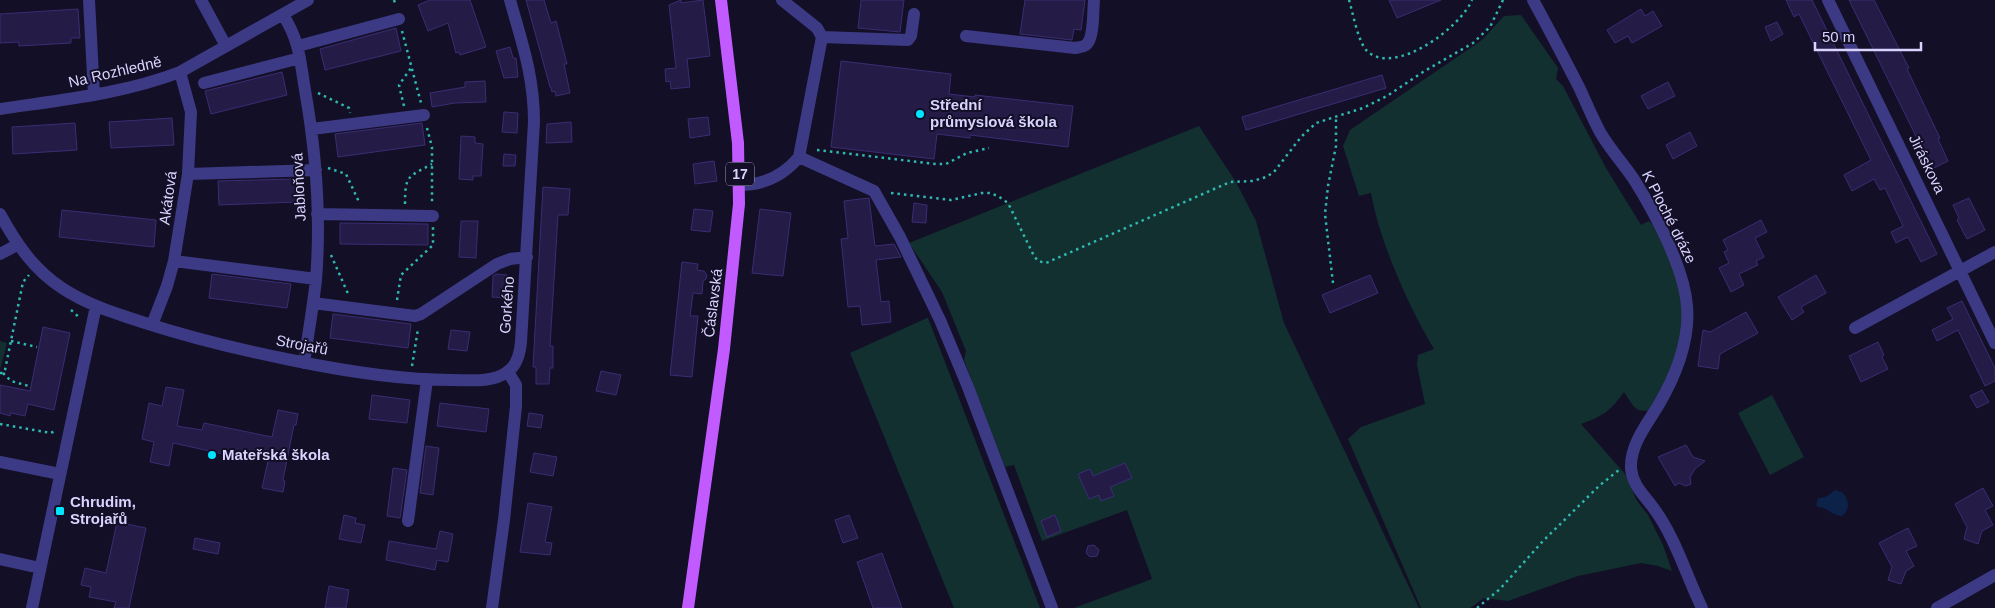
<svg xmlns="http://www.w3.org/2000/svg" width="1995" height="608" font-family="Arial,sans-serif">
	<rect width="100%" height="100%" fill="#130f26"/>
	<path fill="#12302f" d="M1521,15L1558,68L1556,79L1563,86L1606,168L1641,225L1649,221L1653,225C1668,254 1685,290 1682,324C1680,354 1663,384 1650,410C1634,414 1632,403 1624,392C1610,411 1604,416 1581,424L1625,474L1637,501L1648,515L1663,545L1672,571L1658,566L1641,563L1578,576L1508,601L1484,598L1470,608H1421L1348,439L1361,427L1425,404L1417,365L1418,355L1434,349C1409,308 1379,240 1371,193L1359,196L1343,146L1350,130L1482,40L1504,16Z
		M1199,126L1236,182L1256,221L1284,323L1419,608H1074L1152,579L1127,510L1042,541L1014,465L1005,467L964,360L966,351L942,292L909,243Z
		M927,318H928L1040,608H954L850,353Z
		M0,341L7,343L0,370Z
		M1772,395L1804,457L1770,475L1738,413Z"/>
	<path fill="#0c2248" d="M1835,490L1842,492C1849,500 1851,509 1842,516C1832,516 1827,507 1818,507L1816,505L1818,498L1826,497Z"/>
	<path fill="#241b47" stroke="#3b2d73" d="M430,0H470L486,47L460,55L459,52L456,53L448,23L428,31L418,5Z
		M526,0H544L551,23L556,21L567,64H564L570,93L556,96L555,91L552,92L551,87H550Z
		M681,0V3L703,0L710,56L687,59L690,87L671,89L670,81L666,82L665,69L676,68L669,5Z
		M861,0H904L900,32L858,28Z
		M1025,0H1085L1081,30L1074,29L1072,40L1020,34Z
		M1389,0H1441L1397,18Z
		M1786,0H1812L1937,254L1921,262L1908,237L1896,243L1891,232L1903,226L1885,188L1880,190L1874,179L1852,191L1844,175L1871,160L1799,14L1794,17Z
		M1849,0H1874L1909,68L1907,69L1940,138L1938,139L1948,161L1932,169Z
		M78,9L80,38H71V43L19,46V42L0,43V14Z
		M1641,9L1645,16L1653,11L1662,26L1632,43L1628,36L1615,43L1607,30Z
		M1777,22L1783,34L1771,41L1765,27Z
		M396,28L401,51L325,70L320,49Z
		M510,47L513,58H516L518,77L504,78L496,51Z
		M841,61L951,74L949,94L975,97V95L1073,106L1068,147L970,135V138L937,134L934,159L831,147Z
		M282,72L287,95L211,114L205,91Z
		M1382,75L1386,88L1246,130L1242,117Z
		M485,81L486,102L455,103L432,107L430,93L465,87V82Z
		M1668,82L1675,96L1648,109L1641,96Z
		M504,112L518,113L517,133L502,132Z
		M708,117L710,135L690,138L688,119Z
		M172,118L174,145L111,148L109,122Z
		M571,122L572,142L546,143L547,124Z
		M75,123L77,150L13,154L12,127Z
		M422,123L425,145L338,157L335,134Z
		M1690,132L1697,146L1673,159L1666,145Z
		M461,136L475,137V143L483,144L481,176H473V180L459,179Z
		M504,154L516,155L515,166H503Z
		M714,161L717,181L695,184L693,164Z
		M296,179L297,202L219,205L218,181Z
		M543,187L570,189L568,215H558L550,346H553V368H550L549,384H536V367H533Z
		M869,198L875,246L894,244L901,257L876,260L881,302L889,301L891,322L862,325L860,306L848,307L841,239L848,238L844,201Z
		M1969,198L1985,230L1967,239L1957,220L1959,218L1953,205Z
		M914,203L927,205L926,223L912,222Z
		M694,209L713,211L710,232L691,230Z
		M760,209L791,213L783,276L752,273Z
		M62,210L156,220L154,247L59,237Z
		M1761,220L1767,232L1755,238L1764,257L1756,261L1758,265L1739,274L1744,285L1731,292L1719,268L1729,263L1724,252L1728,250L1723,240Z
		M461,221H478L476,258L459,257Z
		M340,223L428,224V245L340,244Z
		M682,262L698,264L697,270L704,271L707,275L706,279L703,281L702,294L693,293L690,316H698L692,377L670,375Z
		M212,274L291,284L287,308L209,298Z
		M496,274L507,275L506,298L492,297L493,276Z
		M1370,275L1378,293L1330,313L1322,295Z
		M1816,275L1826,293L1801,307L1804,312L1792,320L1778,297Z
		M1962,301L1995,368V381L1985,386L1958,330L1937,341L1932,330L1953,319L1947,308Z
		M1746,312L1758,333L1720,354L1718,369L1698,366L1703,330L1710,332Z
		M333,314L411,324L408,348L330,338Z
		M43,327L70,333L54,410L28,404L25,416L11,413L10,416L0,413V385L30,391Z
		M451,330L470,332L467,351L448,349Z
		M1878,342L1884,355L1882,357L1888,369L1861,382L1849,356Z
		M601,371L621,375L616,395L596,391Z
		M166,387L184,390L177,426L202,430L204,423L272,437L278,410L298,414L296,425H294L283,480L285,481L283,492L262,488L268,461L228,452V455L173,443L169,466L150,462L154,442L142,439L149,403L162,406Z
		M1982,390L1989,402L1977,408L1970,396Z
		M372,395L410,400L407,423L369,419Z
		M440,403L489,409L486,432L437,426Z
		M529,413L543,415L541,428L527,426Z
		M1686,445L1693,457L1705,461L1695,469L1690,477L1691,484L1686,486L1679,483L1675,486L1658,457Z
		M426,446L439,448L433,495L420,493Z
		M534,453L557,457L553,476L530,472Z
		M1125,463L1132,478L1110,487L1114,496L1101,501L1099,495L1089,499L1078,474L1090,469L1093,476Z
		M393,468L407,470L400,518L387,516Z
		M1983,488L1993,506L1985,510L1993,525L1982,531L1978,544L1964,539L1967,527L1955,504Z
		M528,503L552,507L545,542L552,543L550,555L520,552Z
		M344,515L356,518L355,523L365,525L361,543L339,539Z
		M849,515L858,538L843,543L835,520Z
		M1055,515L1061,531L1047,537L1041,521Z
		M117,522L146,528L129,608H114L116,602L89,597L91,587L81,585L85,568L106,573Z
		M1908,528L1917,546L1906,551L1914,566L1906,571L1901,584L1888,580L1892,567L1879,543Z
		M440,531L453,534L448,562L437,560L435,570L386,560L389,541L436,549Z
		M195,538L220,543L218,554L193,549Z
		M1094,545L1099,550L1097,556L1090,557L1086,553L1088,546Z
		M882,553L902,608H873L857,562Z
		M329,586L349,590L346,608H325Z"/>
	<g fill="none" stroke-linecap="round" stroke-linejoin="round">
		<path stroke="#2fb8b0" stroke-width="2.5" stroke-dasharray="2.5 4" stroke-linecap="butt" d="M394,0L396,6
			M1349,0C1353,13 1358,42 1367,51C1395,77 1461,27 1472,0
			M402,31L421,103
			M318,93L349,108L350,113
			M404,106L399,85L411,68
			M427,128L432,147V204
			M817,150L936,164H946L967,153L989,148
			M328,168L346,174L359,202
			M891,193L951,200L982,193H990L998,196L1008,203L1034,256L1038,261L1046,263L1230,182L1253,181L1266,177L1274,172L1301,137L1316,123L1363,108L1387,96L1423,72L1473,43L1490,27L1503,0
			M405,204C405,175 408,177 432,164
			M331,255L349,296
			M1333,283L1325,214L1328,186L1336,146V117
			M397,300L401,275L433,245V227
			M71,310L80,318
			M11,341L37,347
			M412,366L418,329
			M0,373H3L5,370L23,282L29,275
			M3,373L11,381L29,386
			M0,424L51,433L56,430
			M1477,608L1500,589L1543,541L1600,485L1619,470"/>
		<path stroke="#3d3a85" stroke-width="12" d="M89,0L94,95
			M201,0L226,46
			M782,0L817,28L822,37L799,157
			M1533,0C1549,29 1564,58 1579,87C1586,102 1592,117 1600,132C1609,148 1622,162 1633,178C1654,211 1684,267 1687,306C1690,340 1675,377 1658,406C1647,424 1630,445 1631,468C1632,484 1643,494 1652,506C1675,536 1686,575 1702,608
			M1828,0L1995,343
			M283,15C300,41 300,61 305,90C316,152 321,217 316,280C313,307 308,335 304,363
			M966,36L1075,48C1080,47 1084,47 1087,44C1094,37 1093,10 1094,0
			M822,37L908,40L911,36L914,14
			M298,46L399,19
			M204,83L300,58
			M0,109C60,100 123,94 180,72L308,0
			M312,129L424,115
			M188,174L316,170
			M740,185C764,185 784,175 799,157L874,191L900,237L940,320L968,387L1052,608
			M0,214C16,243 33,269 62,288C86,304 114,313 142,322C191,338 241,350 291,360C344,371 398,380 452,380C469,380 492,383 507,372C517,366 520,353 521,342L534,122C534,76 522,43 510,0
			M317,214L433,216
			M0,254L17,245
			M174,261L316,279
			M313,303L415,316L421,314L497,264L510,259L527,257
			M152,325L167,286L174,261L188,174L191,112L180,72
			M1855,328L1995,252
			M0,462L60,474
			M408,521L427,380
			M0,559L40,568
			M32,608L96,306
			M492,608L504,520L516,406V385L508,372
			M1937,608L1995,575"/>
		<path stroke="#c25bff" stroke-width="12" d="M688,608L724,349L739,204L738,143L721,0"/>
	</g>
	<g fill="#00e5ff" stroke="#130f26" stroke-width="2">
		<circle cx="920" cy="114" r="5"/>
		<circle cx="212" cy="455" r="5"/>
		<rect x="55" y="506" width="10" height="10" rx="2.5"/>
	</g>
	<g text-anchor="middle" stroke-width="4" stroke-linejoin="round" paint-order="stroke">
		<rect fill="#130f26" stroke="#9e99be" stroke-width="1" x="726" y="162.5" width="28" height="23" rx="4"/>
		<g font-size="14" font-weight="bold" fill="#d9d4ff">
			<text x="740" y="179">17</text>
		</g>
		<g font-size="15" fill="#d9d4ff" stroke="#130f26">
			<text transform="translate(115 72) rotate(-13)" y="5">Na Rozhledně</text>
			<text transform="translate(1927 164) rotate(64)" y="5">Jiráskova</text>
			<text transform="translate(299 187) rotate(-93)" y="5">Jabloňová</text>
			<text transform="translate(168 198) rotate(-82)" y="5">Akátová</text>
			<text transform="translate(1669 217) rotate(63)" y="5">K Ploché dráze</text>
			<text transform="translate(713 303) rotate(-83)" y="5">Čáslavská</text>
			<text transform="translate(507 305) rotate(-86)" y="5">Gorkého</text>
			<text transform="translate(302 345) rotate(11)" y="5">Strojařů</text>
		</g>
		<g font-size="15" font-weight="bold" fill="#d9d4ff" stroke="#130f26" text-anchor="start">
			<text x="930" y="110">Střední<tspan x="930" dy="17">průmyslová škola</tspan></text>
			<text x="222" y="460">Mateřská škola</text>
			<text x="70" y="507">Chrudim,<tspan x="70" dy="17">Strojařů</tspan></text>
		</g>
	</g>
	<path d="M1815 42v8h106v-8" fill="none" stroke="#d9d4ff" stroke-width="2.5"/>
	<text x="1822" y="42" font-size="15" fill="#d9d4ff" stroke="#130f26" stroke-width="4" paint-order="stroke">50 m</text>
</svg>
